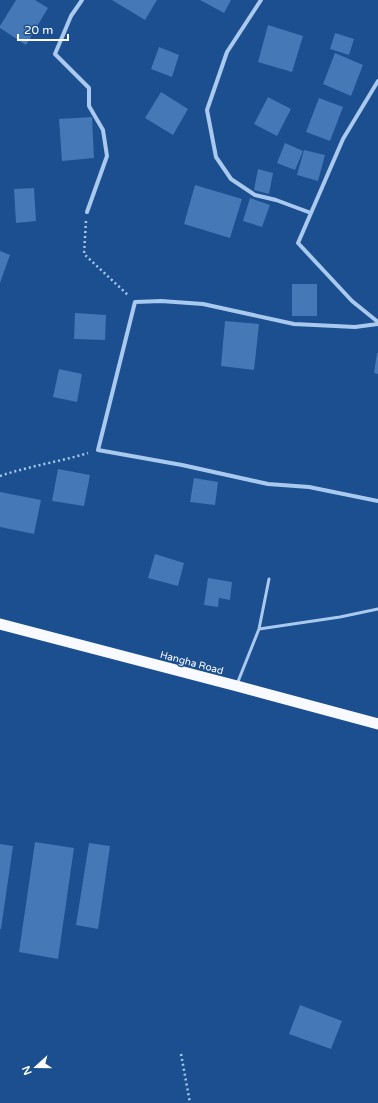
<svg xmlns="http://www.w3.org/2000/svg" width="378" height="1103" font-family="'Varela Round',sans-serif">
	<rect width="100%" height="100%" fill="#1b4f8f"/>
	<path fill="#4478b7" d="M16,0H35L48,8L26,45L0,28V26Z
		M112,0H157L145,20Z
		M200,0H231L224,13Z
		M268,25L303,36L292,72L258,62Z
		M335,33L354,39L349,55L330,49Z
		M159,47L179,55L172,77L151,69Z
		M335,53L363,65L351,96L323,84Z
		M161,92L188,109L173,135L145,118Z
		M268,97L291,109L277,136L254,124Z
		M319,98L343,107L330,141L306,132Z
		M92,117L94,158L62,161L59,119Z
		M285,143L303,151L295,170L277,163Z
		M304,150L325,155L318,181L297,175Z
		M258,169L273,173L269,194L254,190Z
		M195,185L242,199L230,238L184,224Z
		M34,188L36,221L16,223L14,189Z
		M250,198L270,205L262,227L243,221Z
		M0,251L10,255L0,283Z
		M292,284H317V316H292Z
		M75,313L106,315L105,340L74,339Z
		M225,321L259,324L254,370L221,366Z
		M377,353H378V374L374,373Z
		M59,369L82,374L77,402L53,397Z
		M58,469L90,475L84,506L52,501Z
		M194,478L218,482L215,505L190,502Z
		M0,492L41,500L34,534L0,527Z
		M155,554L184,563L178,586L148,578Z
		M208,578L232,582L230,600L219,598L218,607L204,605Z
		M35,842L74,848L58,959L19,952Z
		M89,843L110,846L98,929L76,925Z
		M0,844L13,846L1,929H0Z
		M300,1005L342,1021L331,1049L289,1034Z"/>
	<g fill="none" stroke-linecap="round" stroke-linejoin="round">
		<path stroke="#a9c9ee" stroke-width="2.5" stroke-dasharray="2 3" stroke-linecap="butt" d="M86,221L84,254L129,296
			M0,476C29,466 59,462 88,453
			M181,1054L190,1103"/>
		<path stroke="#a9c9ee" stroke-width="3" d="M259,629L340,617L378,609
			M237,684L259,629L269,579"/>
		<path stroke="#a9c9ee" stroke-width="4" d="M82,0L71,16L55,54L89,88V106L103,130L107,156L87,212
			M261,0L227,52L207,110L216,157L231,179L255,195L276,200L311,213
			M378,81L343,139L298,243L352,301L378,322
			M378,324L355,327L294,324L203,304L161,301L135,302L98,450L182,465L268,484L309,487L378,501"/>
		<path stroke="#f8faff" stroke-width="11" d="M0,624L237,686L378,724"/>
	</g>
	<g text-anchor="middle" stroke-width="3" stroke-linejoin="round" paint-order="stroke">
		<g font-size="10" fill="#fff" stroke="#1b4f8f">
			<text transform="translate(192 662) rotate(15)" y="4">Hangha Road</text>
		</g>
	</g>
	<g transform="translate(36 1067) rotate(249)" stroke="#1b4f8f" stroke-width="3" paint-order="stroke">
	<path d="M0-3L7 15L0 10L-7 15Z" fill="#ffffff"/>
	<text y="-6" font-size="11" font-weight="bold" text-anchor="middle" fill="#ffffff">N</text>
	</g>
	<path d="M18 34v6h50v-6" fill="none" stroke="#ffffff" stroke-width="2"/>
	<text x="24" y="34" font-size="12" fill="#ffffff" stroke="#1b4f8f" stroke-width="3" paint-order="stroke">20 m</text>
</svg>
